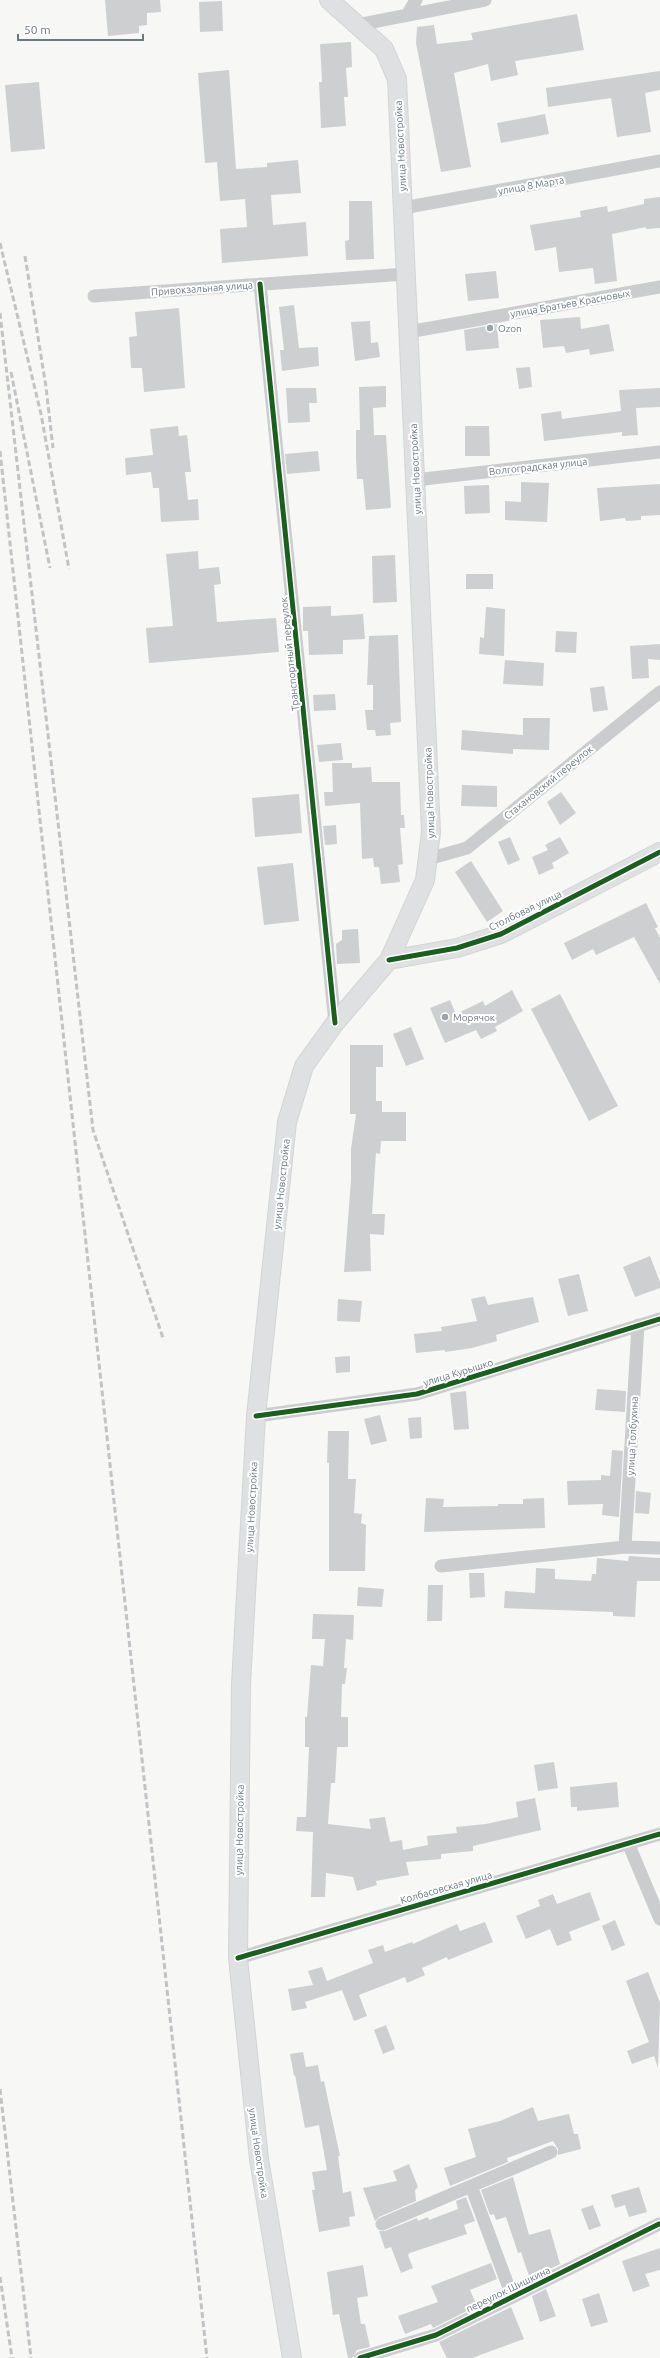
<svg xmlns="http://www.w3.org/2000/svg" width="660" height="2358" font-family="Ubuntu,sans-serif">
	<rect width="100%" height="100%" fill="#f7f7f6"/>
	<path fill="#cecfd0" d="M105,0H160L161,12L147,13V25L139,26V33L108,36Z
		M222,1L223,31L200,32L199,2Z
		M577,14L584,50L515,61L518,75L491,81L488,64L454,73L471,167L441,172L416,43L417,27L434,25L437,44L473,40L471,33Z
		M351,42L352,67L346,68L348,97H344L346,126L321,128L319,82H322L320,44Z
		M229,70L236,169L267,167V163L298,160L301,193L271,195L273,225L306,222L308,256L222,263L220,229L247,227L245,199L220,201L217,162L205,163L198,73Z
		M660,71V90L645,93L651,132L617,137L611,98L548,107L546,88Z
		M39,82L45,149L11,152L5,85Z
		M545,114L549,134L501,143L497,123Z
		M660,197V228L646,229V227L612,234L617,281L595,284L593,268L559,272L556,247L535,251L530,225L581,217L580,211L607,206L608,212L644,204V199Z
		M349,201H372L374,259L346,260L345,241L349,240Z
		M496,271L499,298L468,301L465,274Z
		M294,305L299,348L318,347L319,366L282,371L280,350H284L279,307Z
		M179,308L185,388L144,392L142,368H131L129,337L137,336L135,312Z
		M580,317L581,329L609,324L614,351L590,355L589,349L566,353L564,346L543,348L540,320Z
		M370,321L371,343L378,342L380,357L355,361L351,322Z
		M497,324L499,348L466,351L464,330Z
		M530,367L532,387L519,389L516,368Z
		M386,386V407L373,408L374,435H386L391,508L366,510L363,479H357L356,459V430H360L359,387Z
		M286,388H316L317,403H309L310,422L288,423Z
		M660,388V407L636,408L638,435L622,436V432L544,441L541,414L561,411L562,419L621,411L619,390Z
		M178,426L179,436L187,435L191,472H185L188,500L198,499L199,520L161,522L159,488H153L151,472L126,475L125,458L153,455L150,429Z
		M465,426H489L490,456H465Z
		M318,451L320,471L287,474L285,454Z
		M521,482L549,483L547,522L505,520V501L521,502Z
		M660,484V515L641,516V520L626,521L625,518L600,521L597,488Z
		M489,485L490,513L465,514L464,486Z
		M198,551L199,569L219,567L221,584L214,585L217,622L276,618L279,652L149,663L146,628L173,626L166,554Z
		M395,555L397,602L373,603L372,556Z
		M466,574H493V589H466Z
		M331,606V616L363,614L365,639L343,640V654L309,655L308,631H303V607Z
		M486,607L505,609L504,656L479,654L480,637L484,638Z
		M556,631L577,632L576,653L555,652Z
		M398,635L401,722L390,723L391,735L376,736L375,730H367L365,710H373V685H367L369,636Z
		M660,644V660L648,659L649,678L632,679L630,646Z
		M505,660L544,663L543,686L503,684Z
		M604,686L608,710L593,712L590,688Z
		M335,694L336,710L314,711L313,695Z
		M523,718H550L549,750L513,749V754L461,750L462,730L523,735Z
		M341,743L343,760L319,762L317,745Z
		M332,763H352V768L371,767L372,782H400L401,815H404L405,828H400L403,864L398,865L400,882L381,884L379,867H374L373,858L362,859L360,803L325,806L324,792H333Z
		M462,785L497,786V807L461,806Z
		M561,792L576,813L560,825L547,802Z
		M299,794L302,833L255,837L252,798Z
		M336,825L337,844L325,845L323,826Z
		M510,837L520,860L508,865L498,842Z
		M560,837L569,853L552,863L554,868L539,875L532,857L548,850L545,845Z
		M471,861L503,911L487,922L455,872Z
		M293,863L299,921L264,925L257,867Z
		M646,903L658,927L655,928L660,938V984L634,937L596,955L593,949L572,960L564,943Z
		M358,929L360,963L337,964L336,944L342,940V930Z
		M512,990L523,1011L495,1027L497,1031L481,1039L476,1030L445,1043L430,1008L450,1000L456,1014L483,1001L485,1006Z
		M560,994L618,1106L589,1121L531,1009Z
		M411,1027L424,1059L406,1066L393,1034Z
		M350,1045H383V1067H376V1101H382V1112H406V1141H381L380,1154L376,1153L372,1214H385L384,1235L370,1234L371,1271L344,1272L351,1180V1149L356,1114H350Z
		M650,1256L660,1282V1288L635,1297L623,1267Z
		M579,1274L588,1311L568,1316L558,1279Z
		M485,1296L488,1305L533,1297L539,1322L496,1335L497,1341L472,1348L445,1352V1350L416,1353L414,1334L442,1331L441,1327L477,1321L471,1299Z
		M338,1299L362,1301L360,1322L337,1321Z
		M350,1356V1372L336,1373L335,1357Z
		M597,1389L626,1391L625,1412L595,1410Z
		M466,1391L469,1429L454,1430L450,1393Z
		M380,1415L387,1441L371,1445L364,1419Z
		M421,1417L422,1438L410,1439L408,1418Z
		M328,1431H349L348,1479H356L354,1513L362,1514L361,1523L366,1525L365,1571H329V1463H327Z
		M612,1450L623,1451L619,1517L602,1515L603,1504L568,1505L567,1481L601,1480V1475L610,1476Z
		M636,1491L651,1493L649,1514L635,1513Z
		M426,1498L444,1499L443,1507L498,1506V1504H523V1499L544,1498L545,1528L424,1532Z
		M629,1556L660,1558V1581H637L635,1617L613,1616V1612L504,1608L505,1591L535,1593L536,1568L555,1569V1579L591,1581L592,1574H596L597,1558L628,1561Z
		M469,1573H484L485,1597L470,1598Z
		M428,1585H443L442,1621H427Z
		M358,1587L384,1589L382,1607L357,1606Z
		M313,1614L354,1615L353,1640L346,1639L344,1668H347L345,1684H342L341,1717H348V1747H337L335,1783H331L328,1824L371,1829L369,1819L385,1817L390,1842L402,1840L403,1850L428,1845L427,1836L457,1833L456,1827L486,1824L518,1817L516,1802L535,1798L541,1830L473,1846V1851L441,1854V1859L406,1862L409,1875L376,1881L377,1885L357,1891L353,1877L326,1873L325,1897H311L313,1832L296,1831L297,1817H306L309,1747H305V1717H307L311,1665L323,1666L325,1639H312Z
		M554,1762L558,1788L538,1791L534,1765Z
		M617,1782L619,1807L577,1811V1807H571L570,1787Z
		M590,1892L600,1920L569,1932L572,1940L557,1946L550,1929L526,1939L516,1916L540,1906L538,1900L553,1894L557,1904Z
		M615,1920L625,1945L612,1951L602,1926Z
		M485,1922L493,1942L448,1960L447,1957L422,1968L425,1975L407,1983L405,1977L359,1995L367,2016L354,2021L342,1990L305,2002L307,2008L292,2011L288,1989L313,1985L308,1971L322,1967L327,1981L373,1963L368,1950L383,1945L385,1952L412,1942L413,1944L457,1924L460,1931Z
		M648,1972L660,2003L658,2068L654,2056L632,2064L627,2051L649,2042L626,1981Z
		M386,2025L395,2049L383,2054L374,2030Z
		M303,2052L306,2067L318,2065L321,2082L324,2081L340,2156H338L343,2193L351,2191L355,2216L349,2217L350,2226L319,2232L312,2190H315L312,2172L327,2170L319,2125L305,2128L295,2075L294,2076L290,2054Z
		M533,2107L538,2121L569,2114L574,2134H578L581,2149L558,2155V2149L553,2141L507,2158L508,2162L450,2186L444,2168L476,2157L468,2129L500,2121Z
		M409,2164L418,2187L415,2190L416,2201L379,2217L375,2221L363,2188L397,2181L393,2171Z
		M513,2177L529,2235L550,2229L560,2264L530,2279L521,2252L518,2253L506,2217L496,2220L494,2214L490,2215L481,2190Z
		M639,2187L647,2212L629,2217L625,2205L615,2208L611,2195Z
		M466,2197L475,2221L464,2225L467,2234L410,2253L408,2255L413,2268L401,2273L391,2247L385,2249L379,2231H385L417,2218L418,2221L428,2217L429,2220L458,2209L456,2201Z
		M593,2205L601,2226L589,2230L581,2209Z
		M660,2248V2270L645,2274L650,2286L633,2292L622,2261Z
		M491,2263L497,2279L470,2290L477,2306L433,2328L431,2324L405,2334L398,2316L438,2302L431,2286Z
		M363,2265L368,2296L357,2298L361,2324H365L370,2347L357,2350L352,2358H348L339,2314L333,2315L327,2272Z
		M546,2289L556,2316L540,2322L532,2296Z
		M599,2293L608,2322L591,2327L582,2299Z
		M511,2307L524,2339L472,2358H447L439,2342Z"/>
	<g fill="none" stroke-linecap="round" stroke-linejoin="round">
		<g stroke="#d3d4d5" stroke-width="20">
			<path id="secondary" d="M389,960L457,948L501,934L660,852
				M292,2358L259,2159L238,1958L241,1684L256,1416L287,1122L304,1066L335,1023L389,960L425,880L431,832L397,79L384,49L329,0"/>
		</g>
		<path stroke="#cbcccd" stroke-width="13" d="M407,15L416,0
			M357,25L485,0
			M403,208L660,161
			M260,284L335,1023
			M94,296L406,274
			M408,332L660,287
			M415,480L660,452
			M428,859L467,848L660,692
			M256,1416L417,1394L660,1319
			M625,1547L638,1325
			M441,1566L625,1547L660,1548
			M628,1843L660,1919
			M238,1958L660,1834
			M471,2186L512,2296
			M382,2224L551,2152
			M360,2358L436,2335L659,2224"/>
		<use href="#secondary" stroke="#dfe0e1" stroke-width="18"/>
		<path stroke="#c1c3c4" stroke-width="3" stroke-dasharray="6 3" stroke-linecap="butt" d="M0,243L41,414L69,569
			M25,256L46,387L53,448
			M0,313L93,1130L163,1338
			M11,372L50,568
			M0,451L207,2358
			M0,2089L31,2358
			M0,2277L12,2358"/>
		<g stroke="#fff" stroke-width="8">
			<path id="cycleway" d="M260,284L335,1023
				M389,960L457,948L501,934L660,852
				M256,1416L417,1394L660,1319
				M238,1958L660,1834
				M360,2358L436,2335L659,2224"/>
		</g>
		<use href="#cycleway" stroke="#1b5e20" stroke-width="5"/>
	</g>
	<g fill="#99a5ad" stroke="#fff" stroke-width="1.5">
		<circle cx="490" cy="328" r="4"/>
		<circle cx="445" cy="1017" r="4"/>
	</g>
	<g text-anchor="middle" stroke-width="4" stroke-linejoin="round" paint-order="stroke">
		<g font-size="10" fill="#677985" stroke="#fff">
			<text transform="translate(400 146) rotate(-93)" y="4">улица Новостройка</text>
			<text transform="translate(531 185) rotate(-10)" y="4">улица 8 Марта</text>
			<text transform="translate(202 288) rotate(-4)" y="4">Привокзальная улица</text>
			<text transform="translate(570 303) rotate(-10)" y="4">улица Братьев Красновых</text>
			<text transform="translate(538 466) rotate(-6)" y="4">Волгоградская улица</text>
			<text transform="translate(415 469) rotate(-93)" y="4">улица Новостройка</text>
			<text transform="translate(289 654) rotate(-96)" y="4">Транспортный переулок</text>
			<text transform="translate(548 782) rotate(-39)" y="4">Стахановский переулок</text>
			<text transform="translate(429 793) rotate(-92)" y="4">улица Новостройка</text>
			<text transform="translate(525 910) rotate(-26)" y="4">Столбовая улица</text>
			<text transform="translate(281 1184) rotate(-84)" y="4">улица Новостройка</text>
			<text transform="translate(458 1372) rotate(-17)" y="4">улица Курышко</text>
			<text transform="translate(632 1436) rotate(-87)" y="4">улица Толбухина</text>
			<text transform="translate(251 1507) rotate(-87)" y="4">улица Новостройка</text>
			<text transform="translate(239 1830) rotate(-89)" y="4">улица Новостройка</text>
			<text transform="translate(446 1887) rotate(-16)" y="4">Колбасовская улица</text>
			<text transform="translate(259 2153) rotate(82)" y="4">улица Новостройка</text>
			<text transform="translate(508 2289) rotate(-26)" y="4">переулок Шишкина</text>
		</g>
		<g font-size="10" fill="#677985" stroke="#fff" text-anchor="start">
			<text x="498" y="332">Ozon</text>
			<text x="453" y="1021">Морячок</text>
		</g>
	</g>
	<path d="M18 34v6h125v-6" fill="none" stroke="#677985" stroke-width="2"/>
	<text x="24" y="34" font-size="12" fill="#677985" stroke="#ffffff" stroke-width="3" paint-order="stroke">50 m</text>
</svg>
